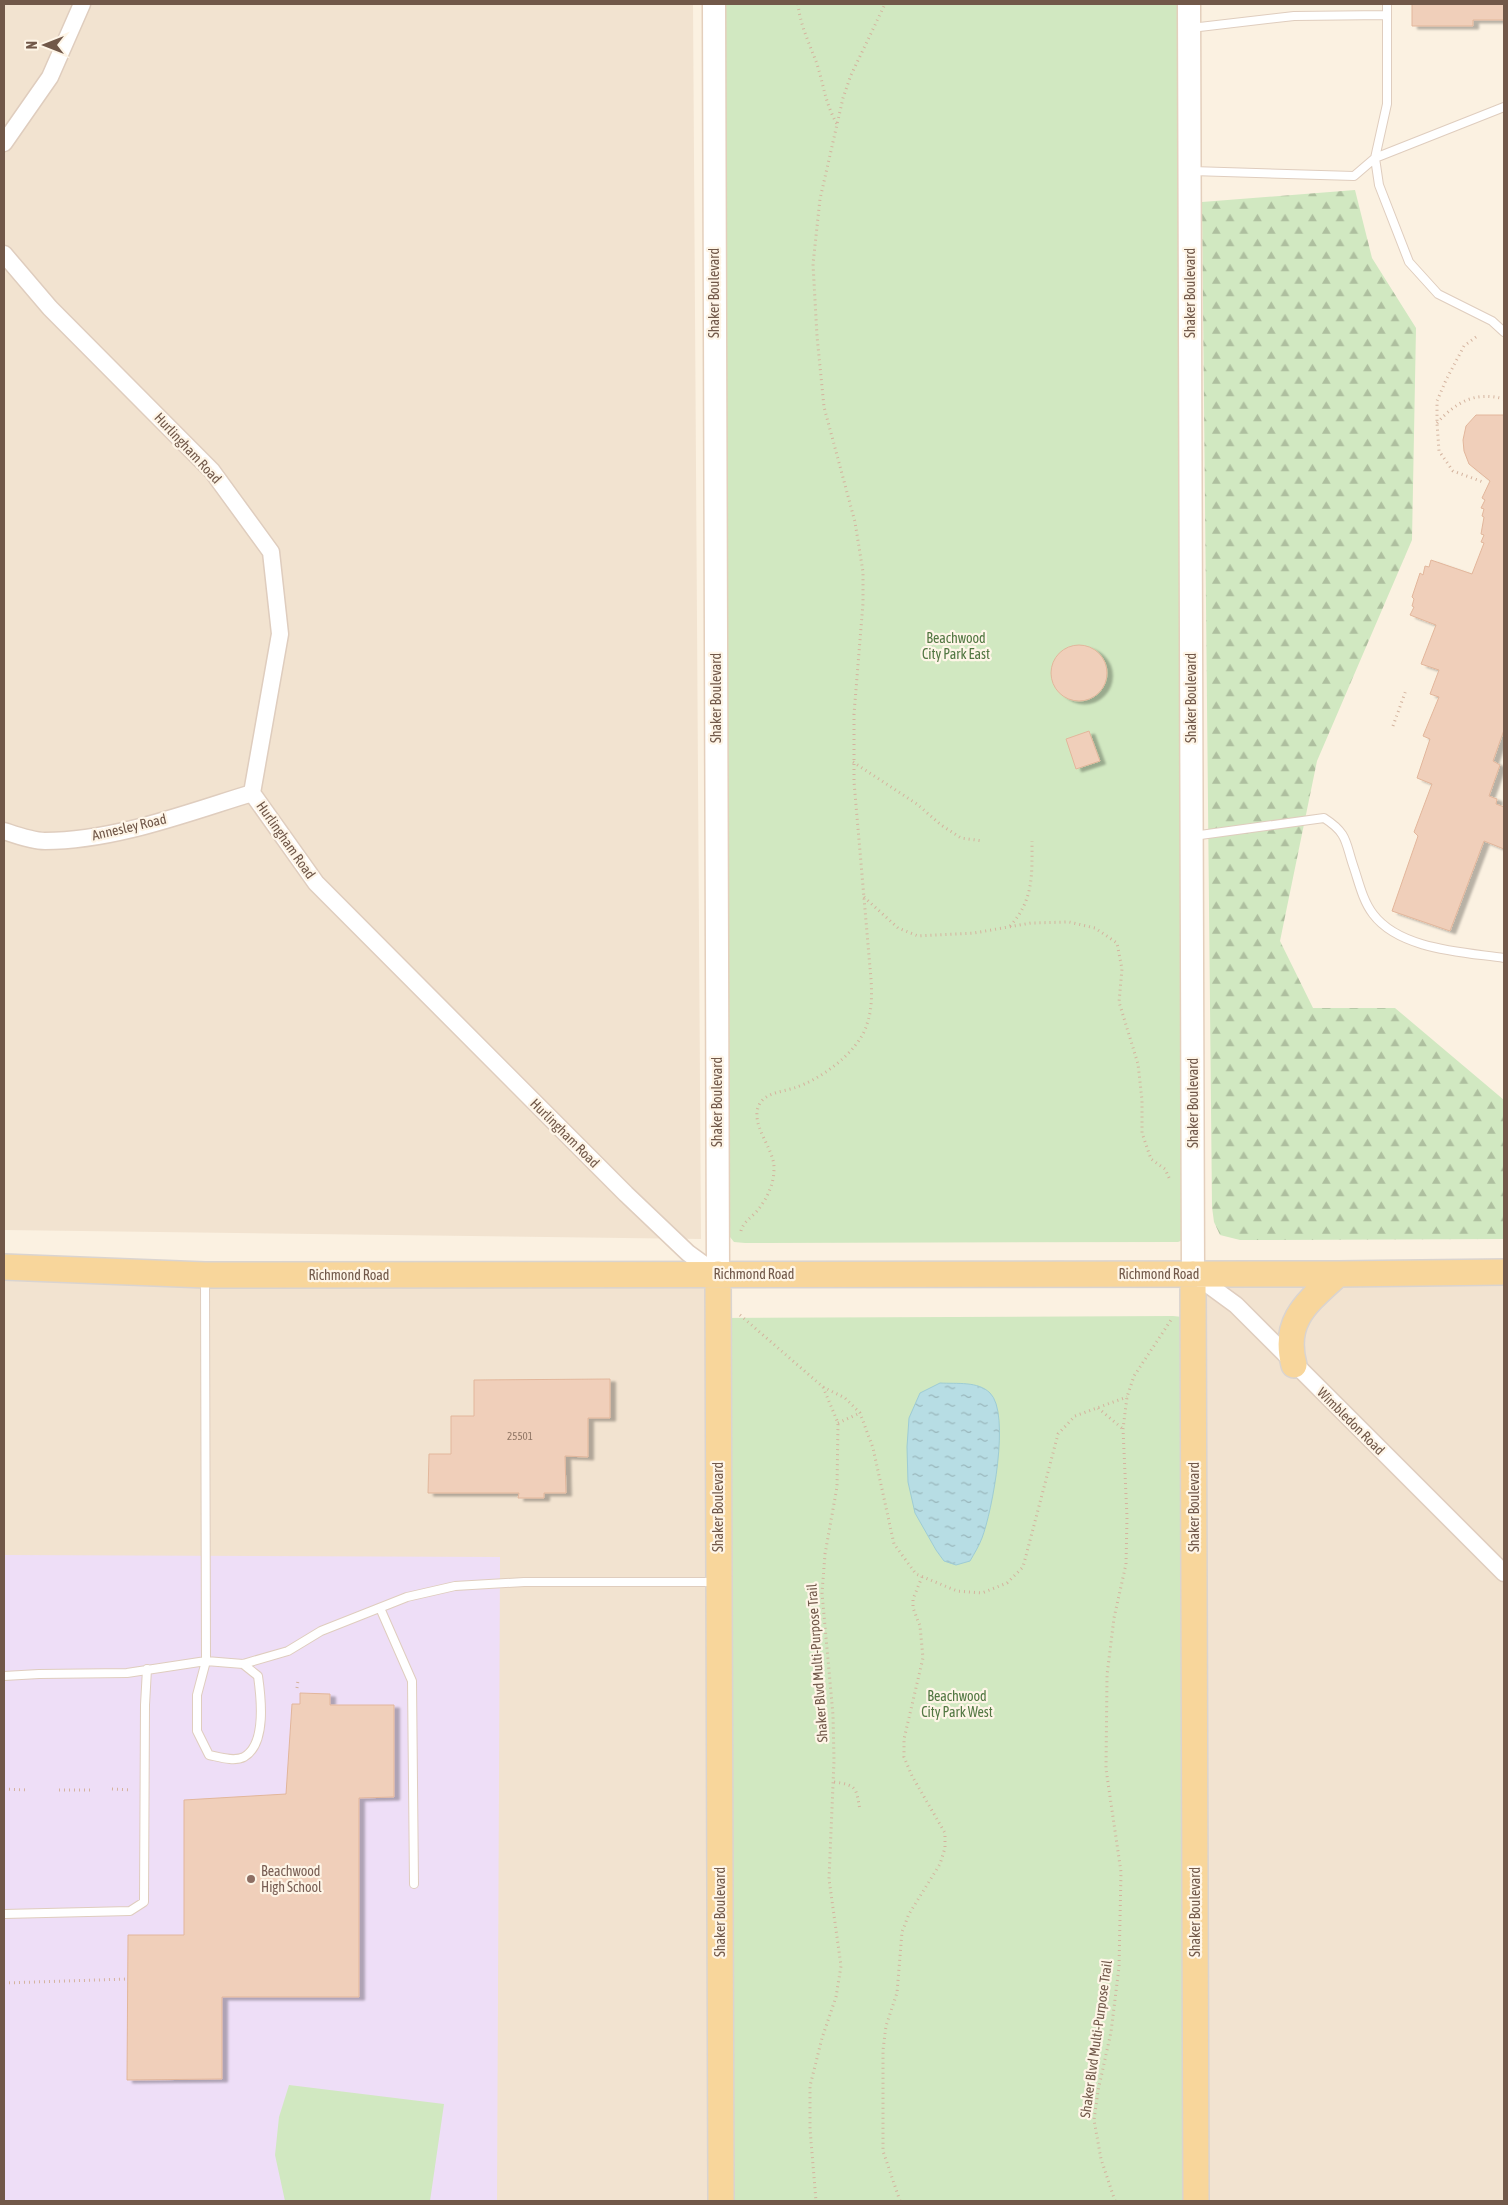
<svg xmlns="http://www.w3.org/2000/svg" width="1508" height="2205" font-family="'Asap Condensed',sans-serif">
	<defs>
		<pattern id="forest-firs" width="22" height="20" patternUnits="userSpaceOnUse" patternTransform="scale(1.25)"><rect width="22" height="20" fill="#d1e8c1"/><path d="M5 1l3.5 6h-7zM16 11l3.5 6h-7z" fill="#aebf9f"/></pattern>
		<pattern id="water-ripples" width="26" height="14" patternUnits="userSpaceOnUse" patternTransform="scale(1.25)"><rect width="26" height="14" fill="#b7dde4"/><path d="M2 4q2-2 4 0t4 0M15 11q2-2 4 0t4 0" fill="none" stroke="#99b6bb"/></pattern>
		<filter id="shadow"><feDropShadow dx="5.5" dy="3" stdDeviation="1" flood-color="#0004"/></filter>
	</defs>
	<rect width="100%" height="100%" fill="#fbf1e1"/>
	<path fill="#f2e3d0" d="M4,4H693L701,1239L4,1230Z
		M4,1267L718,1274L721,2201H4Z
		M1504,1272V2201H1196L1193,1274Z"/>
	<path fill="#eedef7" d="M4,1555L500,1557L497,2201H4Z"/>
	<path fill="url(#forest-firs)" d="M1355,190L1372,258L1416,328L1412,540L1317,761L1280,941L1313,1008H1395L1504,1100V1239L1240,1240L1220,1235L1214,1222L1212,1207L1202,202Z"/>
	<path fill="#d1e8c1" d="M725,4H1182L1183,1240L1178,1242L745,1243L734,1242L730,1237Z
		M1173,1316L1183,1317L1196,2201H721L718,1318Z
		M289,2085L444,2104L430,2201H285L275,2155L279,2117Z"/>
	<path fill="url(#water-ripples)" stroke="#9eccd5" d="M940,1383C957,1384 978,1381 990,1393C1011,1413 992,1512 982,1538C979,1546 974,1554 970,1561L956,1565L944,1561L936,1550L915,1513L908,1482L907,1447L909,1418L920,1393Z"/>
	<path fill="#f0cfba" stroke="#e2b69b" filter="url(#shadow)" d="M1412,4H1504V20H1473V26H1412Z
		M1476,415H1504V730L1493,761L1500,765L1489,796L1497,799L1496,804L1504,807V849L1484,841L1450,931L1392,911L1418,836L1414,832L1432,784L1417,778L1430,739L1423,736L1439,697L1430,694L1439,670L1421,664L1436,625L1410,615L1414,607L1412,606L1414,599L1412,597L1420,573L1423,575L1425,566L1429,567L1431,560L1472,574L1484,543L1481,542L1484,535L1481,534L1484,517L1482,516L1484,509L1481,508L1485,500L1482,498L1490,481L1469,464L1464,451L1463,440L1466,426Z
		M1051 673a28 28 0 1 1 56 0a28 28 0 1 1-56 0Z
		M1089,731L1100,761L1076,769L1066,739Z
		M610,1379V1418H588V1457L565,1456L566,1493H544V1498H518L519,1493H428L429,1454H451V1416H474V1380Z
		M300,1693L330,1694V1705H394V1797L359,1798V1997H222V2079L127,2080L128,1935H184V1800L286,1794L292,1704H300Z"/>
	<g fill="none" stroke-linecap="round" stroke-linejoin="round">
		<g stroke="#dfcdbe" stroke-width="10">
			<path id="lane" d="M1191,28L1294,16L1387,15
				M1504,107L1375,158L1379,185L1409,262L1438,294L1492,321L1504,332
				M1192,171L1354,176L1375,158L1387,104V4
				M1193,836L1324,818C1349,834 1345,843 1354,868C1359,883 1363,901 1373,914C1400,950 1464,952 1504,958
				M205,1277L206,1661L197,1695V1731L209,1755C219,1757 234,1762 244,1757C267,1744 261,1697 258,1676L243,1664
				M380,1608L412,1681L414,1884
				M4,1676L39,1674L127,1673L206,1661L243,1664L288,1651L321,1631L407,1597L455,1586L524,1582H715
				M4,1914L130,1911L144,1902L145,1705L147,1669"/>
		</g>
		<g stroke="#dfcdbe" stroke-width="19">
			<path id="street" d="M4,143L50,77L82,4
				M4,254L50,308L212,471L271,552L280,634L252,793L316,883L626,1194L688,1253L717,1274
				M4,831C16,835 32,841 45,841C114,841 187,813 252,793
				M1195,1275L1236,1305L1504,1573"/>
		</g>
		<g stroke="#e4cfbc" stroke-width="25">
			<path id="secondary" d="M714,4L718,1274
				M1189,4L1193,1274"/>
		</g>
		<g stroke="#dad4d0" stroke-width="28">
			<path id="primary" d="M4,1267L205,1275L1338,1274L1504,1272
				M718,1274L721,2201
				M1193,1274L1196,2201
				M1294,1365C1282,1320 1308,1302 1338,1274"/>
		</g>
		<path stroke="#d4b39e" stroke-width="3" stroke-dasharray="1 4" stroke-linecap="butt" d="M798,4C800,25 810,45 817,64C824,86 825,103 837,124
			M1476,337L1464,346L1446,380L1437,401V423L1439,451L1453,471L1483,482
			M1437,423C1456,402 1475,391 1504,399
			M1393,726L1406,690
			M853,762L917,804L941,825L961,838L983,841
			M864,897L898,928L918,936L974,933L1031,923L1069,922L1095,928L1117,943L1122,969L1119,1002L1138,1064L1142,1100V1133L1151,1159L1165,1169L1170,1180
			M1010,926C1034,900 1032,874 1032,841
			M741,1231C743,1222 751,1218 757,1211C767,1199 774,1184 774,1169C775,1148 748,1124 760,1103C768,1092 782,1092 794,1088C820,1080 859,1052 867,1024C872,1010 872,994 871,979L854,782V714L863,603V572L855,522L824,407L817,336L813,264L820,199L843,98L851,75L885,4
			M740,1315L823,1387L838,1423L837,1487L825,1554L822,1593L833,1715L834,1761L829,1879L841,1966L836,1997L822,2038L810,2086V2129L816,2201
			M823,1387L845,1398L860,1413L873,1448L894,1544L916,1574L957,1591L982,1593L1007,1583L1023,1567L1058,1434L1075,1416L1127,1397
			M1098,1408L1123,1429
			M838,1423L860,1413
			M297,1688L298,1680
			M834,1782C858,1785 856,1789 860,1810
			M4,1789L28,1790
			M112,1789L132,1790
			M59,1790H91
			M4,1983L128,1979
			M900,2201L883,2151V2050L886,2026L897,1993L902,1932L909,1914L940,1864L945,1848V1833L912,1776L904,1757V1739L923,1658L920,1626L913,1608V1599L922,1577
			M1115,2201L1101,2159L1094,2120L1098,2091L1111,2032L1119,1967L1121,1872L1106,1769L1107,1675L1114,1618L1126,1564L1127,1517L1123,1429L1127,1397L1134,1376L1171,1320"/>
		<use href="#lane" stroke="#fff" stroke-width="8"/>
		<use href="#street" stroke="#fff" stroke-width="16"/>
		<use href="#secondary" stroke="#fff" stroke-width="22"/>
		<use href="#primary" stroke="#f8d69b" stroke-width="25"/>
	</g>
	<circle fill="#8d6e63" stroke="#fef5e7" stroke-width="2" cx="251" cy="1879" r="5"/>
	<g text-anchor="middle" stroke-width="4.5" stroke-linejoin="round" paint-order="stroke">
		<g font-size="11" fill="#917665">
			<text x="520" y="1440">25501</text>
		</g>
		<g font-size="14" fill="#715849" stroke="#fef5e7">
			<text transform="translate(714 293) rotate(-90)" y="5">Shaker Boulevard</text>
			<text transform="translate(1190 293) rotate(-90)" y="5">Shaker Boulevard</text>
			<text transform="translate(188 448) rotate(47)" y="5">Hurlingham Road</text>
			<text transform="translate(716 698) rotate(-90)" y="5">Shaker Boulevard</text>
			<text transform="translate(1191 698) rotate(-90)" y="5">Shaker Boulevard</text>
			<text transform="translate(129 827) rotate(-13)" y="5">Annesley Road</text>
			<text transform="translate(286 840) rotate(55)" y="5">Hurlingham Road</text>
			<text transform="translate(717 1102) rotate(-90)" y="5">Shaker Boulevard</text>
			<text transform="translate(1193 1103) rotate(-90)" y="5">Shaker Boulevard</text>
			<text transform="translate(565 1133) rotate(45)" y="5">Hurlingham Road</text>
			<text x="754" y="1279">Richmond Road</text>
			<text x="1159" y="1279">Richmond Road</text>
			<text x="349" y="1280">Richmond Road</text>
			<text transform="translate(1351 1421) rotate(45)" y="5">Wimbledon Road</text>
			<text transform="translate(718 1507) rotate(-90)" y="5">Shaker Boulevard</text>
			<text transform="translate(1194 1507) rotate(-90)" y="5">Shaker Boulevard</text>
			<text transform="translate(817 1663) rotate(-94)" y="5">Shaker Blvd Multi-Purpose Trail</text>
			<text transform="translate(720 1912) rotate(-90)" y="5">Shaker Boulevard</text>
			<text transform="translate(1195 1912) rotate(-90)" y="5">Shaker Boulevard</text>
			<text transform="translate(1096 2039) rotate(-82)" y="5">Shaker Blvd Multi-Purpose Trail</text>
		</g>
		<g font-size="14" fill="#527742" stroke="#fef5e7">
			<text x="956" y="643">Beachwood<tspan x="956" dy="16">City Park East</tspan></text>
			<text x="957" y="1701">Beachwood<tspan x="957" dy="16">City Park West</tspan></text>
		</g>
		<g font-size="14" fill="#785e54" stroke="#fef5e7" text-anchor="start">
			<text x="261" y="1876">Beachwood<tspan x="261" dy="16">High School</tspan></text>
		</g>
	</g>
	<rect width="1508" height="2205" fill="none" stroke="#715849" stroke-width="10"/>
	<g transform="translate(45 45) rotate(270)" stroke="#fef5e7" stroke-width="4" paint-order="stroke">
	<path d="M0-4L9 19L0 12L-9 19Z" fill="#715849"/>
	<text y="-8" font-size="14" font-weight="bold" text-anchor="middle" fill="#715849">N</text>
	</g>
</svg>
